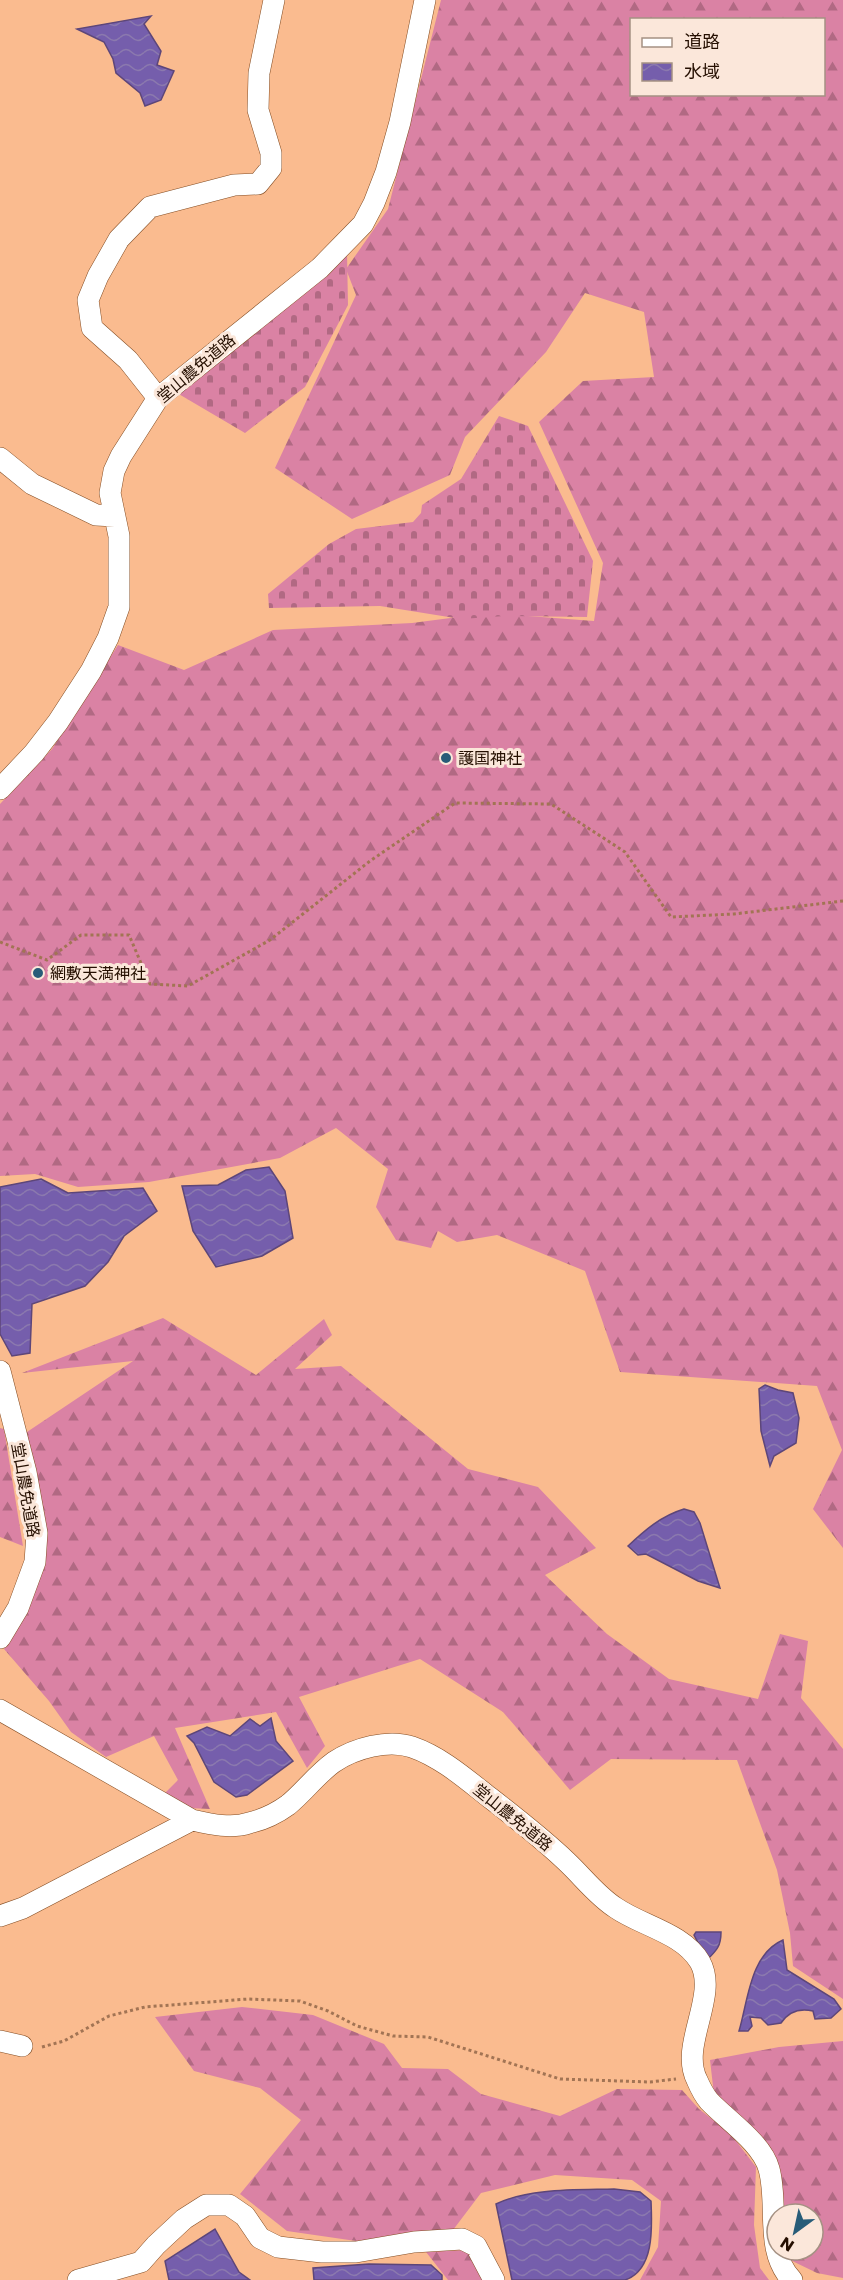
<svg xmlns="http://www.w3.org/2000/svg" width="843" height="2280" font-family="Poppins,'Noto Sans JP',sans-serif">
	<defs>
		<pattern id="forest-firs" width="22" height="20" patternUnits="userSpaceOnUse" patternTransform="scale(1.5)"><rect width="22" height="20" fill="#da82a4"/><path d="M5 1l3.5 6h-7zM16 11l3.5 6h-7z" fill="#b16983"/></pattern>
		<pattern id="cemetery-stones" width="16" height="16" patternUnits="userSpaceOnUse" patternTransform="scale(1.5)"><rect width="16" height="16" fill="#da82a4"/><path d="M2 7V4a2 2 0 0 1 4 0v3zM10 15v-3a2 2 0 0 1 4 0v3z" fill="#b16983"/></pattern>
		<pattern id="water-waves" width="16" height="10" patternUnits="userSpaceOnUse" patternTransform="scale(1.5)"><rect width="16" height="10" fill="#755eac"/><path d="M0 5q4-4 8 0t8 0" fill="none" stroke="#8b79ae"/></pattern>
	</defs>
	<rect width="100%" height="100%" fill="#fabb8f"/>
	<path fill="url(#forest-firs)" fill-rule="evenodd" d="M441,0H843V1548L813,1509L842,1450L817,1386L620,1372L585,1271L497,1235L457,1242L438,1231L431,1248L396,1240L376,1207L388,1169L336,1128L280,1158L149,1182L78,1187L35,1174L0,1176V804L52,749L118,645L184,670L273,630L412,623L489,613L594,621L603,563L539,422L583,381L654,377L644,312L585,293L546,352L465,437L450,475L352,519L275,468L356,295L346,269L388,209ZM632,20H824V94H632Z
		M163,1318L256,1375L324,1319L332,1335L295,1369L341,1366L468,1469L538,1487L596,1548L545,1575L607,1634L669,1679L758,1699L780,1634L808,1641L801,1698L843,1749V1999L793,1966L790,1933L777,1870L737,1760L611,1759L570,1790L503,1712L420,1659L299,1697L325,1746L307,1768L276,1712L175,1728L210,1809L189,1808L165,1793L178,1780L154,1736L106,1757L71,1732L49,1701L4,1649L37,1584L21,1436L133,1361L22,1373Z
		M0,1428L4,1429L23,1546L0,1537Z
		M242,2007L313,2015L384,2044L402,2068L448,2069L481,2094L560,2116L617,2089L682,2090L699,2109L730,2133L756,2167L754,2225L760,2268L769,2280H640L658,2247L661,2201L632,2180L555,2175L481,2193L453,2230L356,2241L287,2231L240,2194L301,2120L260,2088L194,2071L155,2017Z
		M843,2041V2278L817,2273L786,2258L785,2250H813V2214H781L776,2161L714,2095L710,2060L779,2047Z
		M466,2250L486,2280H448L426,2252Z"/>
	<path fill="url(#cemetery-stones)" d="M347,252L348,305L305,387L245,433L177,393Z
		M499,416L528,426L593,561L587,617L505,616L461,619L380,606L269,608L268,594L329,544L356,529L413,522L421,513L422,505L461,479Z"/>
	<path fill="url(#water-waves)" stroke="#5d4679" stroke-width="1.5" d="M151,16L144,24L161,51L157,65L174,71L161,100L145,106L140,93L116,73L113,59L104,42L77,29Z
		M269,1167L285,1191L293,1238L262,1256L216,1267L193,1231L182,1186L218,1185L246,1170Z
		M41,1179L68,1193L143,1188L157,1211L124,1236L108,1262L85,1286L32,1304L30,1353L12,1356L0,1334V1187Z
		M765,1385L778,1390L793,1393L799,1418L796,1443L774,1456L770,1466L761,1431L759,1389Z
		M684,1509L694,1512L700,1523L720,1588L698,1581L646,1554L638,1555L628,1546C645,1530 661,1516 684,1509Z
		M271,1718L276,1741L293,1761L247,1795L236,1797L214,1782L194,1743L187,1736L207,1727L230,1736L250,1719L260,1726Z
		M696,1932H721C721,1946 717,1950 707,1960L694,1935Z
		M783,1940L787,1970L834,1999L841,2009L831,2018L815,2019L813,2011C800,2008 789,2011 781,2023L768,2025L761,2018L750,2017L752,2026L748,2031H739C748,2001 750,1954 783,1940Z
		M614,2189L640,2192L651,2201C652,2226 655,2270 625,2280H512L496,2204C529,2188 578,2190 614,2189Z
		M215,2229L239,2272L250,2280H169L165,2261Z
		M369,2264L431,2265L442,2275V2280H314L313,2268Z"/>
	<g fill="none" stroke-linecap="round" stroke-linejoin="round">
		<g stroke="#844d23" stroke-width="22">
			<path id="street" d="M158,398L128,360L92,328L88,300L98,276L119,239L150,207L234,185L258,184L271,168V153L258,110L259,73L274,0
				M0,458L32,484L96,515L115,516
				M0,789L34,753L58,722L91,671L108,638L119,607V536L110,493L114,471L121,456L158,398L320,268L363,224L374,203L386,172L400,122L425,0
				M0,1371L26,1472L37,1533L35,1562L18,1608L0,1638
				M0,1710L192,1820C210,1824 231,1829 249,1823C262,1820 277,1813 288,1805C304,1792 317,1774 334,1762C355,1748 388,1739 412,1747C441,1757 466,1779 489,1797C516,1818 542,1838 567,1862C583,1877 597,1896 616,1908C642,1926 683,1933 700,1962C719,1996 679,2045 697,2080C700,2087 704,2095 709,2101C727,2120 762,2143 769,2169C779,2205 764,2251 792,2280
				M0,1916L23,1908L192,1820
				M0,2041L22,2046
				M78,2280L141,2262L156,2245L184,2219L206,2205H229L245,2216L260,2238L278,2247L322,2252H356L414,2242L462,2239L476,2246L494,2280"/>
		</g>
		<path stroke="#a27454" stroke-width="3" stroke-dasharray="3 3" stroke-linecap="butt" d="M0,942L47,960L81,935H129L150,984L188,986L270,940L370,861L455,803L551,804L625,852L671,917L734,914L843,901
			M42,2047L64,2041L109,2016L145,2007L248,1999L300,2001L328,2011L357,2026L393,2036L428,2037L560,2079L650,2082L676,2079"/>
		<use href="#street" stroke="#fff" stroke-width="21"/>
	</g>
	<g fill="#285c78" stroke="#fbe7da" stroke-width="2">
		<circle cx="446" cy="758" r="6"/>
		<circle cx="38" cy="973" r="6"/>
	</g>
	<g text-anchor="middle" stroke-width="6" stroke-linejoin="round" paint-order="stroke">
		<g font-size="16" fill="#250f01" stroke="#fbe7da">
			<text transform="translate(196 368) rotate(-40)" y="6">堂山農免道路</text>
			<text transform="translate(26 1490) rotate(80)" y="6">堂山農免道路</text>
			<text transform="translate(513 1817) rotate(39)" y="6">堂山農免道路</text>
		</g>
		<g font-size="16" fill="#250f01" stroke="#fbe7da" text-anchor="start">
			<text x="458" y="764">護国神社</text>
			<text x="50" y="979">網敷天満神社</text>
		</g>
	</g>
	<rect x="630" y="18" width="195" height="78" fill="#fbe7da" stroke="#a59183" stroke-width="1.5"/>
	<rect x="642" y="38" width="30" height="9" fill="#ffffff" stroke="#a59183" stroke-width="1.5"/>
	<text x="684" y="48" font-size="18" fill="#250f01">道路</text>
	<rect x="642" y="63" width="30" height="18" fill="url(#water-waves)" stroke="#a59183" stroke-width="1.5"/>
	<text x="684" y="78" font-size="18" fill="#250f01">水域</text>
	<g transform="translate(795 2232) rotate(213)"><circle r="28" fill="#fbe7da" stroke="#a59183" stroke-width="1.5"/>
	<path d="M0-4.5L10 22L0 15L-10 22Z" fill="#285c78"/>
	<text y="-9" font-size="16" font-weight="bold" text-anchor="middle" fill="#250f01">N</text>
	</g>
</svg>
